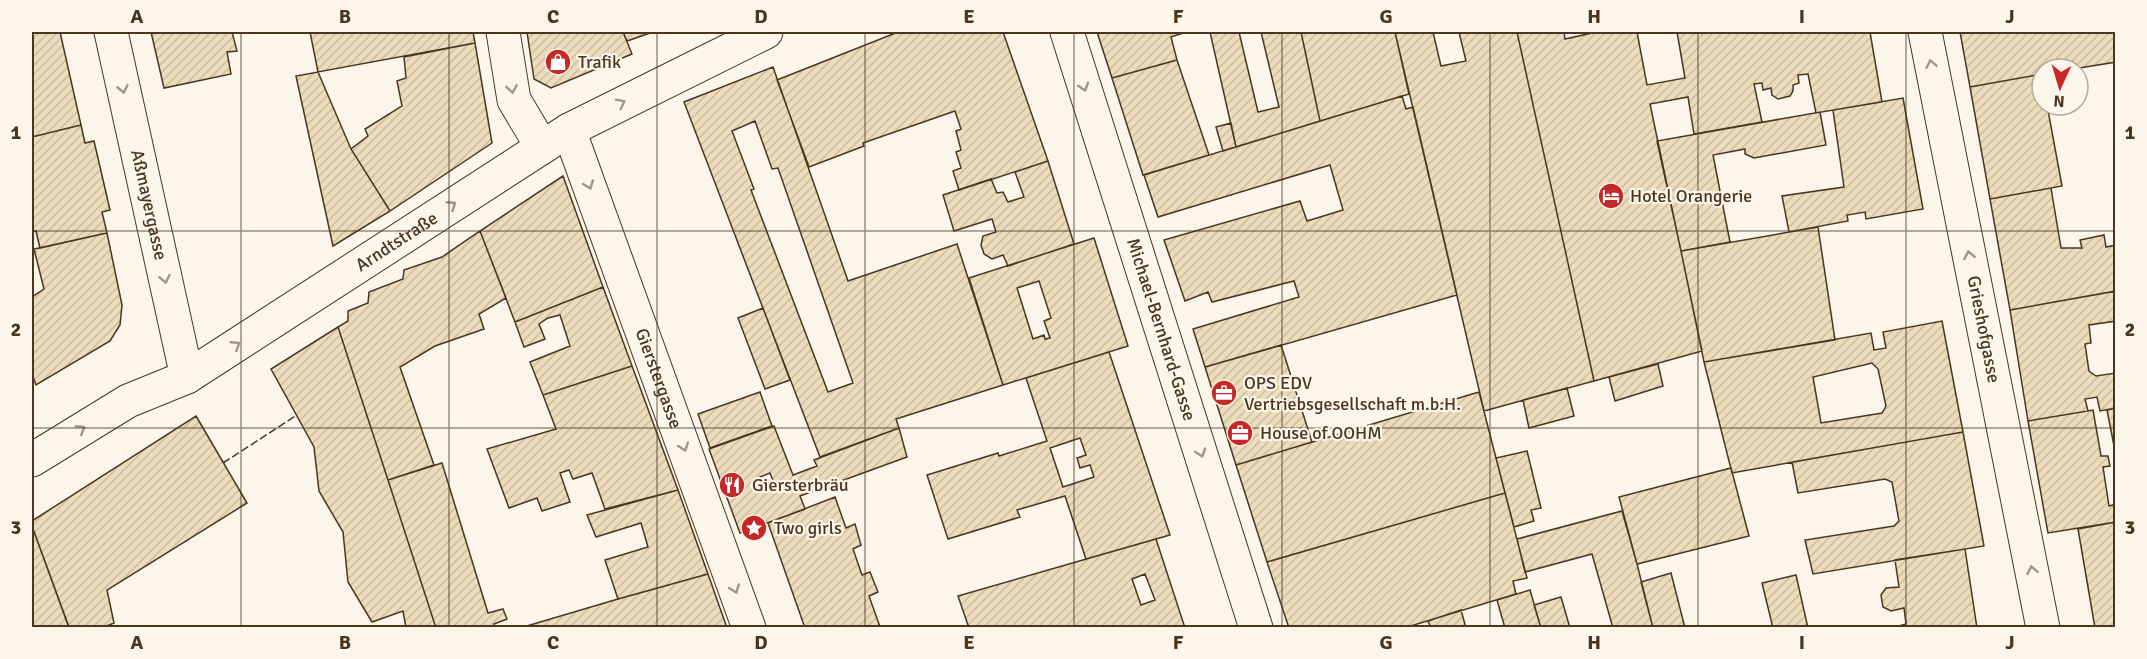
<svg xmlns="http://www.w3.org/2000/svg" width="2147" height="659" font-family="Signika,sans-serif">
	<defs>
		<pattern id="building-hatch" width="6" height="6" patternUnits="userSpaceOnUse" patternTransform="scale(1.5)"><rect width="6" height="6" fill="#ecdcbc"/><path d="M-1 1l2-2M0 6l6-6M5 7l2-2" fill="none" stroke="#ccbda1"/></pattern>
	</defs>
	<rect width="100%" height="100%" fill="#fbf6e9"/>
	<path fill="url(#building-hatch)" stroke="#4a3520" stroke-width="1.5" fill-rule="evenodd" d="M32,32H60L81,125L32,137Z
		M151,32H232L237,51L227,52L231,74L164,88Z
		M310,32H473L475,43L318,72Z
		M527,32H623L632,54L551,88L534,79Z
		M623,32H653L627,41Z
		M898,32H1003L1048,161L959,190L953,171L961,168L956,152L961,150L956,131L961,129L955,111L863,143L864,146L809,167L777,80Z
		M1097,32H1186L1171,37L1177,60L1112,78Z
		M1210,32H1239L1258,112L1279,107L1261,32H1301L1320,121L1236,147Z
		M1301,32H1395L1409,94L1320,121Z
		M1395,32H1433L1441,66L1466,61L1459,32H1517L1594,381L1484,411Z
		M1517,32H1564L1565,39L1592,33L1591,32H1637L1647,85L1685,78L1677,32H1870L1882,102L1816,113L1808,74L1798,75L1799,83L1793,85V91L1790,96L1778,99L1772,95L1771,88L1763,90L1762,83L1754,84L1762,122L1694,134L1688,97L1650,104L1702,351L1594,381Z
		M1960,32H2116V62L2073,69H2042V74L1970,87Z
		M475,43L492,143L390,211L351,149L368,136L365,129L402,106L397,81L406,78L404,57Z
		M1177,60L1209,155L1143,175L1112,78Z
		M773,67L848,281L957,244L1003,385L896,419L899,428L820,457L684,102ZM755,121L772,169L778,168L853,383L828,392L751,190L754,189L732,131Z
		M318,72L351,149L390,211L333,246L296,76Z
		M2042,74V105H2047L2062,186L1990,199L1970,87Z
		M1402,96L1406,109L1413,107L1457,295L1205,367L1193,329L1299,297L1294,281L1212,302L1208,292L1185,301L1164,240L1300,201L1307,221L1343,210L1330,165L1158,217L1144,175Z
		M1903,98L1923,209L1866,219L1865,212L1847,215L1848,221L1789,232L1782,196L1844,187L1833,110Z
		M1820,112L1826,145L1754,158L1745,154V149L1713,155L1730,242L1681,251L1657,141Z
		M1231,123L1236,147L1223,151L1216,127Z
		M81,125L85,143L94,141L110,210L102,212L107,233L40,248L36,231L32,232V137Z
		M1048,161L1074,244L1008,266L1003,255L992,259L984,254L981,245L983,236L996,232L992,219L954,231L943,195L991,179L997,193L1003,192L1008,202L1024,197L1015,172Z
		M563,176L603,287L515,322L480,231Z
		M2051,188L2061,248H2082L2080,240L2104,235L2106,247L2116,245V291L2010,310L1990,199Z
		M1818,227L1835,340L1704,362L1681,251Z
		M480,231L506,298L479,314L484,329L435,346L400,367L434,465L388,480L338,327L348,321V311L368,303L369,292L403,279L404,270L442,257Z
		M107,233L122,305L120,325L110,341L36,385L32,374V297L44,289L34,249Z
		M1094,238L1128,346L1003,385L969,278ZM1039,281L1051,318L1044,321L1050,338L1045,339L1044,335L1033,339L1017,288Z
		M603,287L632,366L543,395L530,362L570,346L560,315L548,318L539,324L545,339L524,347L515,322Z
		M2116,291V321L2089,325L2091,343L2085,344L2089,371L2096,376L2116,373V408L2100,411L2097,397L2085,399L2088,411L2028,421L2010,310Z
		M763,308L790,380L765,389L738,318Z
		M1942,321L1963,432L1732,473L1704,362L1871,333L1874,350L1886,348L1883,332ZM1872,363L1878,369L1886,406L1882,413L1821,423L1813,377Z
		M338,327L388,480L436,628H406L403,611L372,622L348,582L343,532L319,491L314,447L271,369Z
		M1281,345L1312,442L1236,465L1205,367Z
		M1109,352L1170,535L1086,559L1065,496L1017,510L1020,517L948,539L927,475L998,453L999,456L1047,441L1026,378ZM1080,438L1086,455L1077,458L1080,468L1090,465L1094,477L1063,487L1050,448Z
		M1658,364L1663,386L1615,401L1609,377Z
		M632,366L678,490L605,509L592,473L573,479L569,470L560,473L570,502L542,511L537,498L509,508L487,449L556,429L543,395Z
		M1567,388L1574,416L1529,428L1523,400Z
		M760,392L772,426L710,448L698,414Z
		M1479,392L1505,493L1267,562L1236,465Z
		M2116,408V446H2114L2107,410Z
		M2093,410L2101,456H2108L2110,466L2103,467L2109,506L2116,504V522L2048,533L2028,421Z
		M196,416L247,503L107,590L114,623L102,628H69L32,526V521Z
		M774,426L793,475L817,466L814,460L899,428L907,457L800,496L805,509L740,533L709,449ZM770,473L774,483L764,487L760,477Z
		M1963,432L1984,546L1813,574L1805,540L1894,526L1899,521L1892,482L1885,479L1798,493L1792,462Z
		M1527,451L1541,508L1531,510L1534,521L1514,527L1496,458Z
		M442,463L488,613L503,609L507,619L494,624V628H436L388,480Z
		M1731,468L1749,536L1637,564L1619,497Z
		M678,490L708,574L618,599L605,560L648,547L641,523L596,537L587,515Z
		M1505,493L1527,578L1513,581L1516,594L1404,628H1289L1267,562Z
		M835,497L846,528L855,524L861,545L853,549L862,575L870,572L878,592L869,596L880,627L878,628H805L768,523Z
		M1622,511L1637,564L1653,628H1613L1592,554L1525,572L1517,539Z
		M2116,522V628H2095L2078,529Z
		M32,526L69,627L68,628H32Z
		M1156,539L1185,628H969L958,596ZM1145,574L1155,600L1141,605L1132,579Z
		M1965,549L1977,628H1891L1906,624L1904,608L1891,611L1883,607L1881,595L1886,588L1899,587L1895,560Z
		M1671,573L1685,628H1653L1641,582Z
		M708,574L727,628H520L618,599Z
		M1796,575L1808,628H1773L1762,583Z
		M1530,590L1541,628H1505L1497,600Z
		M1561,597L1570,628H1541L1534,605Z
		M1461,610L1466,628H1431L1428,621Z"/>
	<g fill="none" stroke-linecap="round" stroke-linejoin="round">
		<g stroke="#4a3520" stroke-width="35">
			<g id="minor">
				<path id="s1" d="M111,32L187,377"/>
				<path d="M503,32L514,100L542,147"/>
				<path id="s2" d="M1067,32L1256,628"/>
				<path id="s3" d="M1925,32L2043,628"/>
				<path id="s4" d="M569,130L749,628"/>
				<path id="s5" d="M32,460L128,401L187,377L569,130L766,32"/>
			</g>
		</g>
		<use href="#minor" stroke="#fbf6e9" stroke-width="33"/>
		<path stroke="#4a3520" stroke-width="1.5" stroke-dasharray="8 3" stroke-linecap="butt" d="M223,463L297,415"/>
	</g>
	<defs><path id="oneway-chevron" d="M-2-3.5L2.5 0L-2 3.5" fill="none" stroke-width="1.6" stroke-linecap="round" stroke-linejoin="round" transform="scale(1.5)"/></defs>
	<g stroke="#a29684">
		<use href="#oneway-chevron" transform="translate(1931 64) rotate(-101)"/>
		<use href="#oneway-chevron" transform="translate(1084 87) rotate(72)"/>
		<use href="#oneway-chevron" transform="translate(123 89) rotate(78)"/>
		<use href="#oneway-chevron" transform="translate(512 89) rotate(81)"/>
		<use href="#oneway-chevron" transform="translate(621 103) rotate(-27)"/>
		<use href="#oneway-chevron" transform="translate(589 185) rotate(70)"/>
		<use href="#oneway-chevron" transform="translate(452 205) rotate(-33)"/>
		<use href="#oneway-chevron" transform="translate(1969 255) rotate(-101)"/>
		<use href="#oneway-chevron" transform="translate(165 279) rotate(78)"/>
		<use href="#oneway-chevron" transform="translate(236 345) rotate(-33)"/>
		<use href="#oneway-chevron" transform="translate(81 429) rotate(-32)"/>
		<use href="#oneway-chevron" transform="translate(684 447) rotate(70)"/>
		<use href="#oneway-chevron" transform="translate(1201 453) rotate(72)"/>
		<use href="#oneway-chevron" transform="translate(2032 570) rotate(-101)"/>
		<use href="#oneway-chevron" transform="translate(735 589) rotate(70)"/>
	</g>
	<path fill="none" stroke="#4a3520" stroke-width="1.5" stroke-opacity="0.55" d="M241,32V628M449,32V628M657,32V628M865,32V628M1074,32V628M1282,32V628M1490,32V628M1698,32V628M1906,32V628M32,231H2116M32,428H2116"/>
	<defs>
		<g id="shop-disc" transform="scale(1.35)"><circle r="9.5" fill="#c62828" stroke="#fbf6e9"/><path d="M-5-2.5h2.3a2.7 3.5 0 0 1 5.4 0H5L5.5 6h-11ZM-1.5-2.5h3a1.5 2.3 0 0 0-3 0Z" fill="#fff"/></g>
		<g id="hotel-disc" transform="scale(1.35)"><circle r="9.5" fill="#c62828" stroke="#fbf6e9"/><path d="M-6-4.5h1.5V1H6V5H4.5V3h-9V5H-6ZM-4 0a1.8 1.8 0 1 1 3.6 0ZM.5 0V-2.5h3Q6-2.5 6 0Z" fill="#fff"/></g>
		<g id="office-disc" transform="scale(1.35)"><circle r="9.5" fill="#c62828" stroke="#fbf6e9"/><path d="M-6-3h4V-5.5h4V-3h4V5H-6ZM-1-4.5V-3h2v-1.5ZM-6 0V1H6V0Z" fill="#fff"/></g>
		<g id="restaurant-disc" transform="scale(1.35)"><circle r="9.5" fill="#c62828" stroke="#fbf6e9"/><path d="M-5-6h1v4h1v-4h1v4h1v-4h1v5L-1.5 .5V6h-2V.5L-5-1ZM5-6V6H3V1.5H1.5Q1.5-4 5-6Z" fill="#fff"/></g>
		<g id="sight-disc" transform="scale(1.35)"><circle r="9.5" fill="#c62828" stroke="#fbf6e9"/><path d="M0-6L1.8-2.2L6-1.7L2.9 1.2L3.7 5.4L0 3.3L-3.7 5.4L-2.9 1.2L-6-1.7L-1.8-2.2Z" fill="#fff"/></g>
	</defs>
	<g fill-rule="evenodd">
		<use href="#shop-disc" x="558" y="62"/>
		<use href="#hotel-disc" x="1611" y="196"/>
		<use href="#office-disc" x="1224" y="393"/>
		<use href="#office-disc" x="1240" y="433"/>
		<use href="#restaurant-disc" x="732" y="485"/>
		<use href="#sight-disc" x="754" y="528"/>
	</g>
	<g text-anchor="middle" stroke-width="4.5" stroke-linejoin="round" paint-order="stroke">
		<g font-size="18" fill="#4a3520" stroke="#fbf6e9" text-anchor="start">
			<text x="578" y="68">Trafik</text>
			<text x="1630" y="202">Hotel Orangerie</text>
			<text x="1244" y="389">OPS EDV<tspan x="1244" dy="21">Vertriebsgesellschaft m.b.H.</tspan></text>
			<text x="1260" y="439">House of OOHM</text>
			<text x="752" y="491">Giersterbräu</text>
			<text x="774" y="534">Two girls</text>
		</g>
		<g font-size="18" fill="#4a3520" stroke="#fbf6e9">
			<text dy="6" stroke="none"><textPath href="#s1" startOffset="177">Aßmayergasse</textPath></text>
			<text dy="6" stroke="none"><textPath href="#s5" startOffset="426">Arndtstraße</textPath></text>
			<text dy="6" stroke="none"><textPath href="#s2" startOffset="312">Michael-Bernhard-Gasse</textPath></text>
			<text dy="6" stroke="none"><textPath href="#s3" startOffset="303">Grieshofgasse</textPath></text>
			<text dy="6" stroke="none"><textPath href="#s4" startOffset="264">Gierstergasse</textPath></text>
		</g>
	</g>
	<rect width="2147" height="659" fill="none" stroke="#fbf6e9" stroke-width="66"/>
	<g transform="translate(2060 87) rotate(184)"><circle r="28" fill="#fbf6e9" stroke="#b4a999" stroke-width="1.5"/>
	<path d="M0-4.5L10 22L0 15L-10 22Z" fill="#c62828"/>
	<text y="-9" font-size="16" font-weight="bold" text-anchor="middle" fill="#4a3520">N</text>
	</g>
	<rect x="33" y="33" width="2081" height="593" fill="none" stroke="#4a3520" stroke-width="2"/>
	<g font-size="20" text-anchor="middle" font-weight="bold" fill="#4a3520">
		<text x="137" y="23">A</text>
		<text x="345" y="23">B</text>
		<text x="553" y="23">C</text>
		<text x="761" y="23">D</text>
		<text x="969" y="23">E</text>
		<text x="1178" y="23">F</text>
		<text x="1386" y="23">G</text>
		<text x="1594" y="23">H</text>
		<text x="1802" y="23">I</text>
		<text x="2010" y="23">J</text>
		<text x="16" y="139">1</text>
		<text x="2130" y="139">1</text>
		<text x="16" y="336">2</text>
		<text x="2130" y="336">2</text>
		<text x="16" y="534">3</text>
		<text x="2130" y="534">3</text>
		<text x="137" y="649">A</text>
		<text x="345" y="649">B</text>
		<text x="553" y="649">C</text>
		<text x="761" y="649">D</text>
		<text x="969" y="649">E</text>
		<text x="1178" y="649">F</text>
		<text x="1386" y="649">G</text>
		<text x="1594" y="649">H</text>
		<text x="1802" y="649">I</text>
		<text x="2010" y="649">J</text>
	</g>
</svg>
